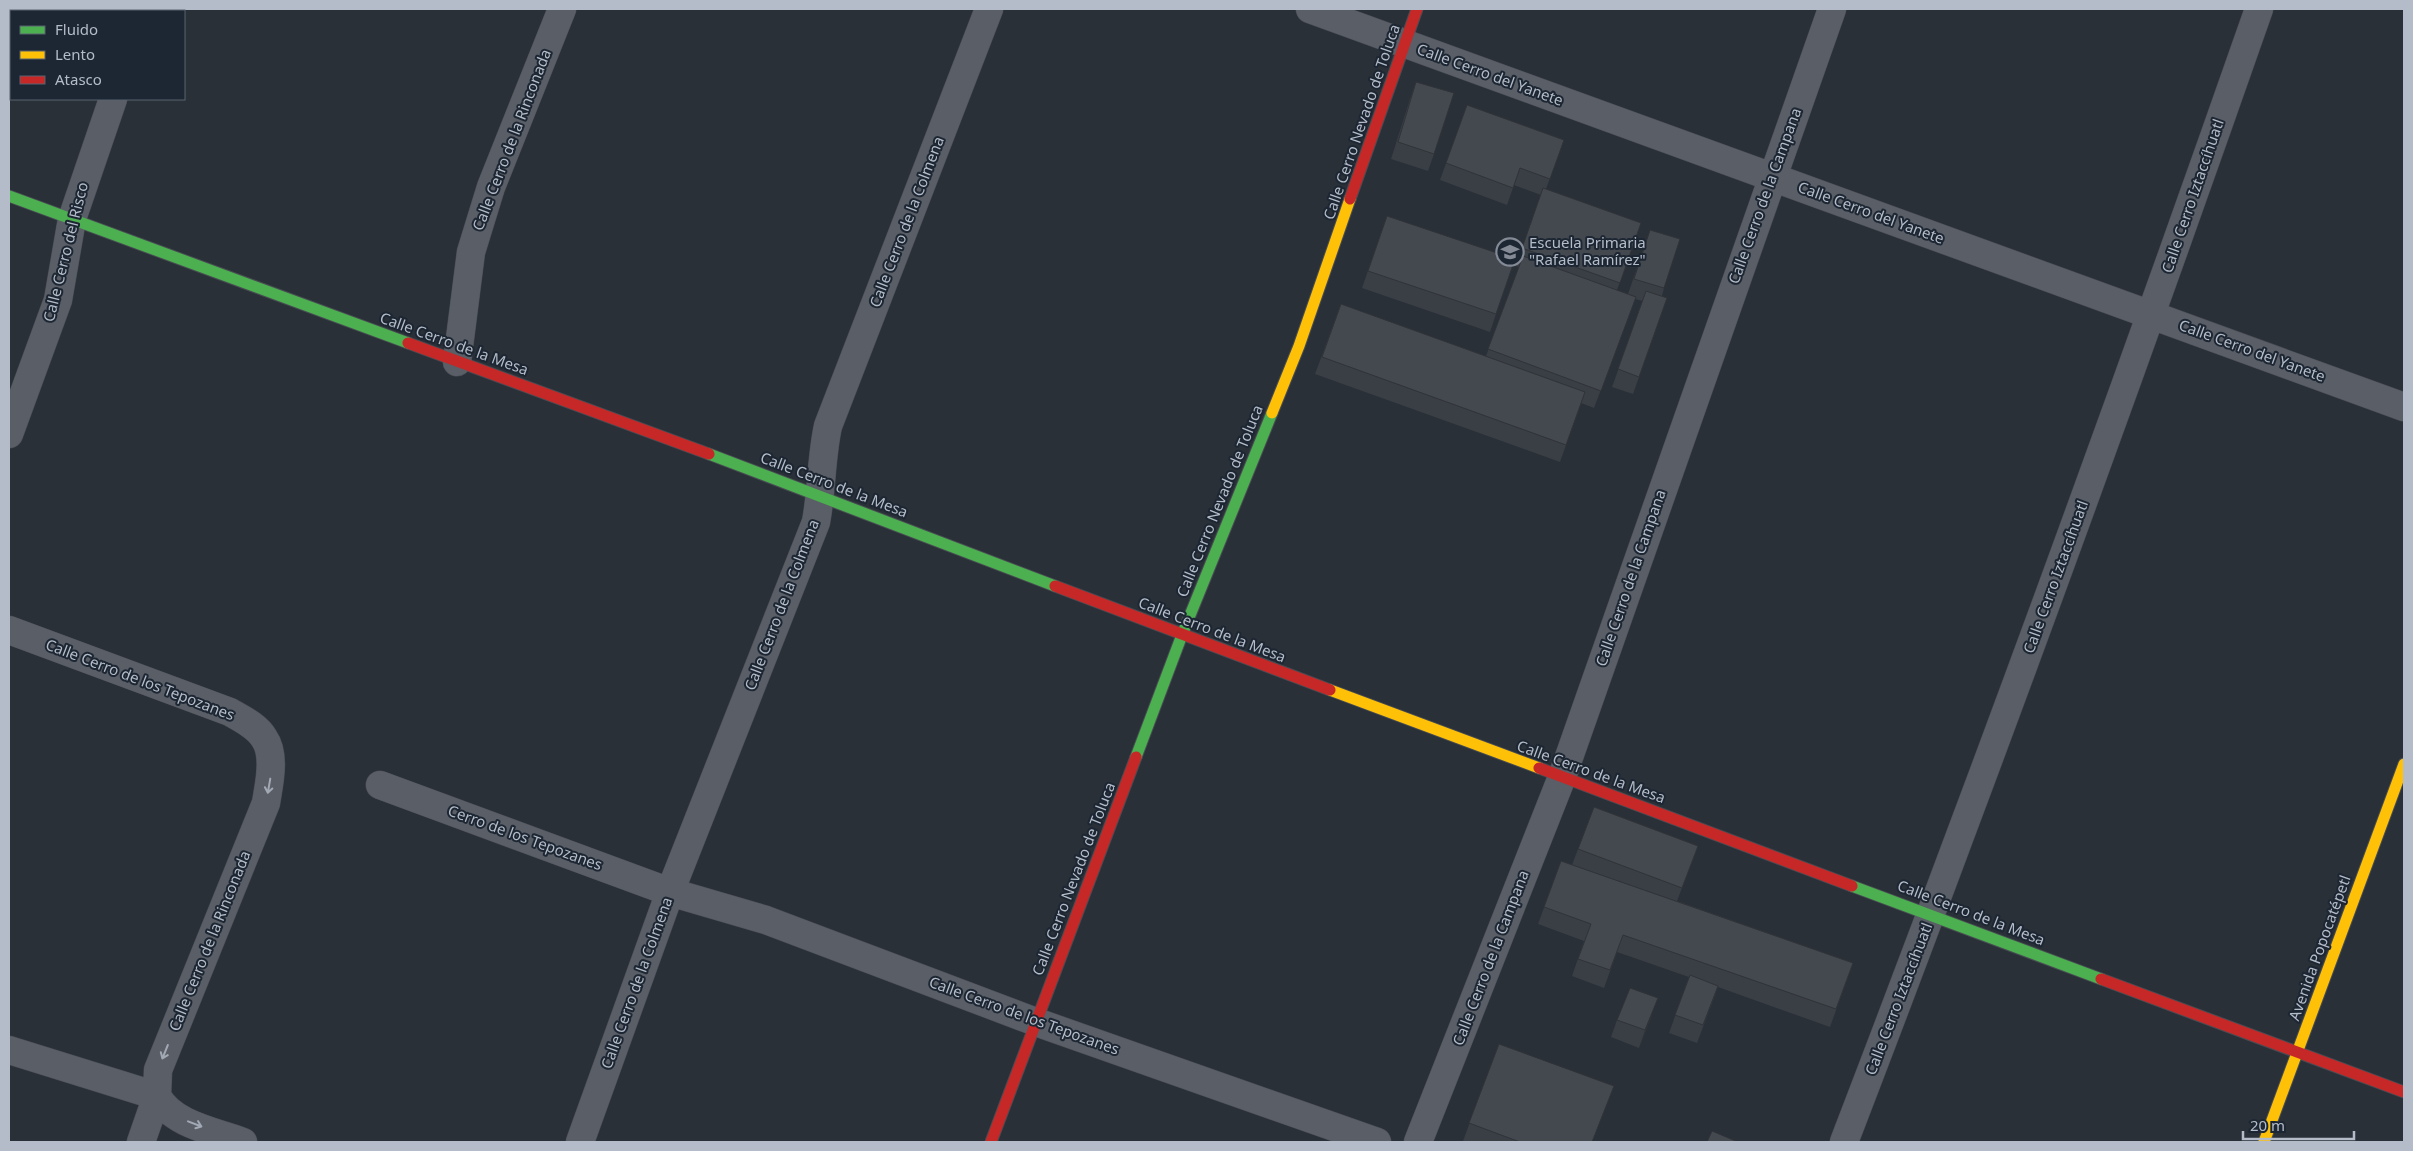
<svg xmlns="http://www.w3.org/2000/svg" width="2413" height="1151" font-family="'Noto Sans',sans-serif">
	<rect width="100%" height="100%" fill="#2a3038"/>
	<g fill="none" stroke-linecap="round" stroke-linejoin="round">
		<g stroke="#484c53" stroke-width="29">
			<path id="street" d="M1310,9L2404,407
				M144,11L145,9
				M457,362L471,252L491,187L562,9
				M9,434L58,300L72,219L113,99
				M9,630L230,712C242,719 257,726 264,738C276,755 269,784 266,803L158,1070L157,1096L141,1142
				M380,785L670,892L766,920L1036,1022L1377,1142
				M9,1050L157,1096
				M157,1096C173,1125 214,1131 243,1142
				M580,1142L670,892L816,522C822,490 821,458 828,426L989,9
				M1418,1142L1562,777L1832,9
				M1844,1142C1988,767 2126,389 2259,9"/>
		</g>
		<g stroke="#484c53" stroke-width="13">
			<path id="fast" d="M9,196L408,343
				M709,454L1055,586
				M1136,757L1182,635L1272,413
				M1852,886L2101,979"/>
		</g>
		<g stroke="#484c53" stroke-width="13">
			<path id="slow" d="M1272,413L1299,346L1350,199
				M1330,690L1539,768
				M2264,1142L2404,764"/>
		</g>
		<g stroke="#484c53" stroke-width="13">
			<path id="jam" d="M1350,199L1417,9
				M408,343L709,454
				M1055,586L1330,690
				M1539,768L1852,886
				M2101,979L2404,1092
				M991,1142L1136,757"/>
		</g>
		<use href="#street" stroke="#5a5e66" stroke-width="28"/>
		<use href="#fast" stroke="#4caf50" stroke-width="11"/>
		<use href="#slow" stroke="#ffc107" stroke-width="11"/>
		<use href="#jam" stroke="#c62828" stroke-width="11"/>
	</g>
	<path fill="#3a3f45" d="M1416,82L1434,154L1428,171L1391,159L1410,99Z
		M1467,105L1564,140L1546,189L1641,223L1617,290L1628,294L1650,230L1664,288L1662,296L1667,298L1633,394L1612,387L1643,301L1635,299L1594,408L1581,403L1560,462L1315,374L1341,304L1486,356L1519,267L1516,266L1541,195L1514,185L1507,205L1440,180Z
		M1381,233L1496,314L1490,332L1362,288Z
		M1698,846L1677,901L1853,963L1830,1027L1718,987L1697,1043L1669,1033L1689,977L1617,952L1604,988L1572,976L1584,941L1538,924L1561,861L1572,865L1578,849Z
		M1652,1015L1639,1048L1611,1037L1617,1020Z
		M1499,1044L1593,1142H1467L1463,1141Z"/>
	<path fill="#303338" d="M1658,998L1652,1015L1639,1048L1645,1030Z"/>
	<path fill="#444950" stroke="#303338" d="M1416,82L1454,93L1434,154L1398,142Z
		M1467,105L1564,140L1550,179L1520,168L1513,188L1446,163Z
		M1543,188L1641,223L1620,283L1522,248Z
		M1387,216L1515,259L1496,314L1368,271Z
		M1650,230L1680,239L1664,288L1634,279Z
		M1523,256L1636,297L1601,391L1488,349Z
		M1646,291L1667,298L1639,377L1618,369Z
		M1341,304L1585,392L1566,445L1322,357Z
		M1594,807L1698,846L1682,888L1578,849Z
		M1561,861L1853,963L1836,1009L1623,935L1610,970L1578,959L1591,924L1544,907Z
		M1690,975L1718,986L1703,1025L1675,1015Z
		M1630,988L1658,998L1645,1030L1617,1020Z
		M1499,1044L1614,1086L1592,1142H1520L1469,1123Z
		M1712,1131L1738,1142H1707Z"/>
	<defs><path id="oneway-shaft" d="M-6 0H5M1.5-3L5.5 0L1.5 3" fill="none" stroke-width="1.6" stroke-linecap="round" stroke-linejoin="round" transform="scale(1.25)"/></defs>
	<g stroke="#a2a9b5">
		<use href="#oneway-shaft" transform="translate(269 786) rotate(100)"/>
		<use href="#oneway-shaft" transform="translate(165 1052) rotate(112)"/>
		<use href="#oneway-shaft" transform="translate(195 1124) rotate(21)"/>
	</g>
	<defs>
		<g id="school-ring" transform="scale(1.4375)"><circle r="9.5" fill="#1d2633" stroke="#848b96" stroke-width="1.5"/><path d="M0-5L7-2L0 1L-7-2ZM-4 1L0 2.5L4 1V4Q0 6-4 4Z" fill="#848b96"/></g>
	</defs>
	<g fill-rule="evenodd">
		<use href="#school-ring" x="1510" y="252"/>
	</g>
	<g text-anchor="middle" stroke-width="4" stroke-linejoin="round" paint-order="stroke">
		<g font-size="15" fill="#b4bcc9" stroke="#1d2633">
			<text transform="translate(1490 75) rotate(20)" y="5">Calle Cerro del Yanete</text>
			<text transform="translate(1362 122) rotate(-71)" y="5">Calle Cerro Nevado de Toluca</text>
			<text transform="translate(512 140) rotate(-69)" y="5">Calle Cerro de la Rinconada</text>
			<text transform="translate(1765 196) rotate(-70)" y="5">Calle Cerro de la Campana</text>
			<text transform="translate(2193 196) rotate(-71)" y="5">Calle Cerro Iztaccíhuatl</text>
			<text transform="translate(1871 213) rotate(20)" y="5">Calle Cerro del Yanete</text>
			<text transform="translate(907 222) rotate(-69)" y="5">Calle Cerro de la Colmena</text>
			<text transform="translate(66 252) rotate(-76)" y="5">Calle Cerro del Risco</text>
			<text transform="translate(454 344) rotate(20)" y="5">Calle Cerro de la Mesa</text>
			<text transform="translate(2252 351) rotate(20)" y="5">Calle Cerro del Yanete</text>
			<text transform="translate(834 485) rotate(21)" y="5">Calle Cerro de la Mesa</text>
			<text transform="translate(1220 501) rotate(-68)" y="5">Calle Cerro Nevado de Toluca</text>
			<text transform="translate(2056 577) rotate(-70)" y="5">Calle Cerro Iztaccíhuatl</text>
			<text transform="translate(1631 578) rotate(-71)" y="5">Calle Cerro de la Campana</text>
			<text transform="translate(782 605) rotate(-69)" y="5">Calle Cerro de la Colmena</text>
			<text transform="translate(1212 630) rotate(21)" y="5">Calle Cerro de la Mesa</text>
			<text transform="translate(140 680) rotate(21)" y="5">Calle Cerro de los Tepozanes</text>
			<text transform="translate(1591 772) rotate(20)" y="5">Calle Cerro de la Mesa</text>
			<text transform="translate(525 838) rotate(20)" y="5">Cerro de los Tepozanes</text>
			<text transform="translate(1074 879) rotate(-69)" y="5">Calle Cerro Nevado de Toluca</text>
			<text transform="translate(1971 913) rotate(21)" y="5">Calle Cerro de la Mesa</text>
			<text transform="translate(210 941) rotate(-68)" y="5">Calle Cerro de la Rinconada</text>
			<text transform="translate(2320 948) rotate(-70)" y="5">Avenida Popocatépetl</text>
			<text transform="translate(1491 958) rotate(-69)" y="5">Calle Cerro de la Campana</text>
			<text transform="translate(637 983) rotate(-70)" y="5">Calle Cerro de la Colmena</text>
			<text transform="translate(1899 999) rotate(-69)" y="5">Calle Cerro Iztaccíhuatl</text>
			<text transform="translate(1024 1016) rotate(20)" y="5">Calle Cerro de los Tepozanes</text>
		</g>
		<g font-size="15" fill="#b4bcc9" stroke="#1d2633" text-anchor="start">
			<text x="1529" y="248">Escuela Primaria<tspan x="1529" dy="17">"Rafael Ramírez"</tspan></text>
		</g>
	</g>
	<rect width="2413" height="1151" fill="none" stroke="#b4bcc9" stroke-width="20"/>
	<rect x="10" y="10" width="175" height="90" fill="#1d2633" stroke="#59626f"/>
	<rect x="20" y="26" width="25" height="8" fill="#4caf50" stroke="#59626f"/>
	<text x="55" y="35" font-size="15" fill="#b4bcc9">Fluido</text>
	<rect x="20" y="51" width="25" height="8" fill="#ffc107" stroke="#59626f"/>
	<text x="55" y="60" font-size="15" fill="#b4bcc9">Lento</text>
	<rect x="20" y="76" width="25" height="8" fill="#c62828" stroke="#59626f"/>
	<text x="55" y="85" font-size="15" fill="#b4bcc9">Atasco</text>
	<path d="M2243 1131v8h111v-8" fill="none" stroke="#b4bcc9" stroke-width="2.5"/>
	<text x="2250" y="1131" font-size="15" fill="#b4bcc9" stroke="#1d2633" stroke-width="4" paint-order="stroke">20 m</text>
</svg>
